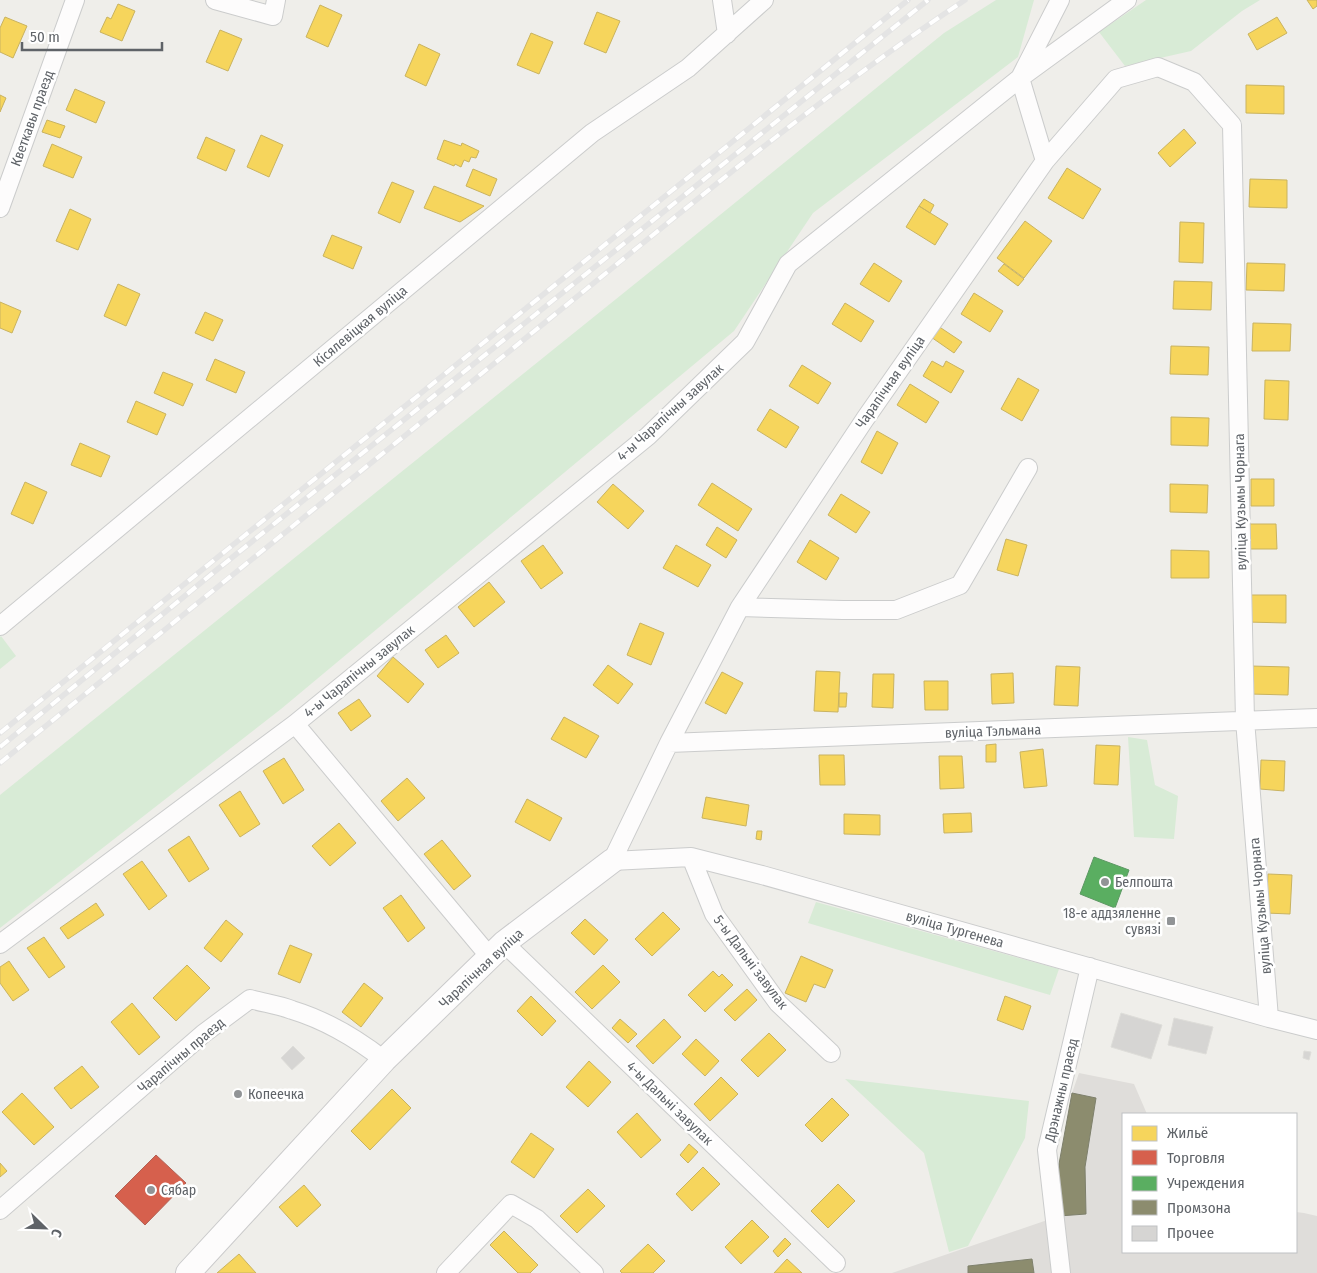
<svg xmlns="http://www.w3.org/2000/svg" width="1317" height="1273" font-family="'Fira Sans Condensed',sans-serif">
	<rect width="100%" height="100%" fill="#efeeea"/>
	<path fill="#dfddda" d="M1079,1073L1134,1084L1147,1114H1123V1252H1296V1212L1304,1213L1317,1216V1273H892L1059,1216L1072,1093Z"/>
	<path fill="#d8ebd6" d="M996,0H1034L1018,57L813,213L734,331L281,709L0,928V795L667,258L944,33Z
		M1146,0H1260L1242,11L1191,51L1125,66L1099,32Z
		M1,636L16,656L0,669V637Z
		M1128,737L1147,740L1155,785L1178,796L1174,839L1134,837Z
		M816,902L1059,969L1050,995L808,923Z
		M845,1079L1029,1101L1025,1138L968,1246L949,1252L924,1153Z"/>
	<path fill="#f6d55c" stroke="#c9b360" d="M1307,0H1317V6L1313,9Z
		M118,4L135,11L122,41L100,32L107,17L111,19Z
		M320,5L342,15L328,47L306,37Z
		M597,12L620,21L606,53L584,44Z
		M5,17L27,26L13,58L0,52V28Z
		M1277,17L1287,33L1257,50L1248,34Z
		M220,30L242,39L228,71L206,62Z
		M531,33L553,42L539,74L517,65Z
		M419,44L440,54L426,86L405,76Z
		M1246,85L1284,86V114L1246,113Z
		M75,89L105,102L96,123L66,110Z
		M0,95L6,98L0,112Z
		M47,120L65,126L60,138L42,132Z
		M1184,129L1196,143L1170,167L1158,153Z
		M261,135L283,145L269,177L247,167Z
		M206,137L235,150L226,171L197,158Z
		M444,140L461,146L462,143L479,151L476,158L471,157L469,162L464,160L461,167L455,164L454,166L437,159Z
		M52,144L82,157L73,178L43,166Z
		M1067,168L1101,189L1083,219L1048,198Z
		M473,169L497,179L490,196L466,186Z
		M1250,179L1287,180V208L1249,207Z
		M392,182L414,191L400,223L378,213Z
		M434,186L484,206L460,222L424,208Z
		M924,199L934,205L930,213L919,206Z
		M919,206L948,224L935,245L906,227Z
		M70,209L91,219L78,250L56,241Z
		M1025,221L1052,241L1024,278L997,258Z
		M1180,222L1204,223L1203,263L1179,262Z
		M332,235L362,247L353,269L323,256Z
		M874,263L902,281L889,302L860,284Z
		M1247,263L1285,264L1284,291L1246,290Z
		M1004,264L1024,279L1018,286L998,271Z
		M1174,281L1212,282L1211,310L1173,309Z
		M118,284L140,294L126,326L104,316Z
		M974,293L1003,311L990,332L961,314Z
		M0,302L21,311L12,333L0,328Z
		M845,303L874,321L861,342L832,324Z
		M205,312L223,320L213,341L195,333Z
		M1253,323L1291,324L1290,351H1252Z
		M938,326L962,342L954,353L931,337Z
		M1171,346L1209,347L1208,375L1170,374Z
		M215,359L245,372L236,393L206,380Z
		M932,361L943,367L946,361L964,371L951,393L923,376Z
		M802,365L831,383L818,404L789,386Z
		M163,372L193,384L183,406L154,393Z
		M1018,378L1039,390L1022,421L1001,409Z
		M1265,380L1289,381L1288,420L1264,419Z
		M910,384L939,402L926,423L897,405Z
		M136,401L166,414L157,435L127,422Z
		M770,409L799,427L786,448L757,430Z
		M1171,417L1209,418L1208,446L1171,445Z
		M877,431L898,443L882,474L861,462Z
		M80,443L110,456L101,477L71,465Z
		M1251,479H1274V506H1251Z
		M25,482L47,492L33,524L11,514Z
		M712,483L752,509L738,531L698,505Z
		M613,484L644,511L628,529L597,502Z
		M1170,484L1208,485L1207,513L1170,512Z
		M841,494L870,512L856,533L828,515Z
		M1249,524H1276L1277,549H1250Z
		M717,527L737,540L726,558L706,545Z
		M1006,539L1027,545L1018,576L997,570Z
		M810,540L839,558L826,580L797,562Z
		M543,545L563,573L541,589L521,561Z
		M676,545L711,565L698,587L663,568Z
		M1171,550L1209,551V578H1171Z
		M489,582L505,602L474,627L458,607Z
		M1248,595H1286V623L1247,622Z
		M640,623L664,633L651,665L627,655Z
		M446,635L459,653L438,668L425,650Z
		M393,657L424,684L408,703L377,676Z
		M608,665L633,684L618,704L593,685Z
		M1056,666L1080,667L1078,706L1054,705Z
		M1251,666L1289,667L1288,695L1250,694Z
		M816,671L840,672L838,712L814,711Z
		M722,672L743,683L726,714L705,703Z
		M1013,673L1014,703L992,704L991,674Z
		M873,674H894L893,708L872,707Z
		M924,681H948V710H925Z
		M839,693H847L846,707H839Z
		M359,699L371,716L351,731L338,713Z
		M564,717L599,736L586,758L551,739Z
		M996,744V762H986V745Z
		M1096,745L1120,746L1118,785L1094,784Z
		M1043,749L1047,786L1024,788L1020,752Z
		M819,755H844L845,785H820Z
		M939,756H962L964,788L940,789Z
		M284,758L304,790L283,804L263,771Z
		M1261,760L1285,761L1284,791L1260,789Z
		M407,778L425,798L398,821L381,801Z
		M240,791L260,824L240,837L219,805Z
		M706,797L749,805L746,826L702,818Z
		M527,799L562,818L550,841L515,822Z
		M971,813L972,832L944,833L943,814Z
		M844,814L880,815V835L844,834Z
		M339,823L356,843L330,866L312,846Z
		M757,831H762L761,840L756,839Z
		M189,836L209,869L189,882L168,850Z
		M442,840L471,876L454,890L424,854Z
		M142,861L167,896L149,910L123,874Z
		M1268,874L1292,875L1290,914L1266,913Z
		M401,895L425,928L408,942L383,908Z
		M96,903L104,915L68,939L60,928Z
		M663,912L680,929L652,956L635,939Z
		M585,919L608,940L594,955L571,933Z
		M226,920L243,934L221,962L204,948Z
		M44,937L65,967L49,978L27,948Z
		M290,945L312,954L300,983L278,974Z
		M801,956L833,970L825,988L814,984L806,1002L785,993Z
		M9,961L29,990L13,1001L0,983V967Z
		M187,965L210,988L176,1021L153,998Z
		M603,965L620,982L592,1009L575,992Z
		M713,971L719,977L722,974L733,985L705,1012L688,995Z
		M364,983L383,998L361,1027L342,1012Z
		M747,989L757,1000L735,1021L724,1010Z
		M531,996L556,1021L542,1036L517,1011Z
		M1005,996L1031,1006L1023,1030L997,1020Z
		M132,1003L160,1037L139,1055L111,1022Z
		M620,1019L637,1034L628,1043L612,1028Z
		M664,1019L681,1037L653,1064L636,1046Z
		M769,1033L786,1050L758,1077L741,1060Z
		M696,1039L719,1061L705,1076L682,1054Z
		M589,1061L611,1082L588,1107L566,1087Z
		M82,1066L99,1087L71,1109L54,1088Z
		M721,1077L738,1094L710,1121L694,1104Z
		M392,1089L411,1108L370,1150L351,1131Z
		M22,1093L54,1127L34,1145L2,1112Z
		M832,1098L849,1115L822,1142L805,1125Z
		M637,1113L661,1140L641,1158L617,1132Z
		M531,1133L554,1149L534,1178L511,1162Z
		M689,1144L698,1152L688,1163L680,1155Z
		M0,1163L7,1171L0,1177Z
		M703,1167L720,1184L692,1211L676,1194Z
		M838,1184L855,1201L828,1228L811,1211Z
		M304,1185L321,1205L297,1227L279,1207Z
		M588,1189L605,1206L577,1233L560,1216Z
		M752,1220L769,1237L741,1264L725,1247Z
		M504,1231L538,1265L530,1273H518L490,1245Z
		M785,1238L791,1244L778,1257L773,1251Z
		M648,1244L665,1261L653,1273H622L620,1271Z
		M239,1254L256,1273H217Z
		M787,1259L802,1273H774Z"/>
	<path fill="#d6604d" stroke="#b26155" d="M156,1155L186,1183L145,1225L115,1196Z"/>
	<path fill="#5aae61" stroke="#5c9863" d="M1094,857L1129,870L1115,908L1080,894Z"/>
	<path fill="#8c8c6e" stroke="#7e806c" d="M1072,1093L1096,1098L1085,1167L1086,1214L1059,1216V1164Z
		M1032,1259L1034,1273H968V1266Z"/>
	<path fill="#d6d5d3" stroke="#deddd9" d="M1121,1013L1162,1025L1151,1059L1111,1047Z
		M1174,1018L1213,1027L1206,1054L1168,1045Z
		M293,1046L305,1058L292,1070L281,1058Z
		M1304,1051L1311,1052L1309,1060L1303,1058Z"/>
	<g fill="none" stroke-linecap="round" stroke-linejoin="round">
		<g stroke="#cbcccc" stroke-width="20">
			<path id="street" d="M215,0L273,16L276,0
				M722,0L727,34
				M1045,161L1020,78L1060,0
				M0,208L75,0
				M740,607L843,610H896L960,585L1028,468
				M0,626L592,133L688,68L764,0
				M295,724L490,957
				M669,743L1317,718
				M691,857L714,914L778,1003L831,1053
				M504,943L836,1263
				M0,944L295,724L648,436L745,342L788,264L1020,78L1127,0
				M1269,1018L1245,720L1232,125L1194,82L1158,67L1116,79L1045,161L865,419L740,607L669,743L612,861L691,857L762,875L1269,1018L1317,1030
				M0,1210L203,1034L250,999C264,1003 279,1005 292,1010C325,1020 357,1039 384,1060
				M446,1273L511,1204L537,1219L594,1273
				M1061,1273L1047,1150L1090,967"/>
		</g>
		<g stroke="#cacacb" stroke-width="26">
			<path id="secondary" d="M188,1273L384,1060L504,943L612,861"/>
		</g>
		<use href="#street" stroke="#fdfcfc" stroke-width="18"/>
		<use href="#secondary" stroke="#fdfcfc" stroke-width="24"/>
		<g stroke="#e4e4e4" stroke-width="5.5">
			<path id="rail" d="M0,733L908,0
				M0,747L219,568L928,0
				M0,763C184,614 368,465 553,316C688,207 820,96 965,0"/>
		</g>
		<use href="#rail" stroke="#fff" stroke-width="4" stroke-dasharray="11" stroke-linecap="butt"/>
	</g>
	<g fill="#919496" stroke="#fff" stroke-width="2">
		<circle cx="1105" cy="882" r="5"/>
		<rect x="1166" y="916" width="10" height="10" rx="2.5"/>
		<circle cx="238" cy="1094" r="5"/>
		<circle cx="151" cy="1190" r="5"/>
	</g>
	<g text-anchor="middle" stroke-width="5" stroke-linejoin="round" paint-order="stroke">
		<g font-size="14" fill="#5f6368" stroke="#fff">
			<text transform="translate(32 118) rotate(-70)" y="5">Кветкавы праезд</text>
			<text transform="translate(360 326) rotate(-40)" y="5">Кісялевіцкая вуліца</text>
			<text transform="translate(890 382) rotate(-55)" y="5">Чарапічная вуліца</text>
			<text transform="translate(670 412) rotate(-42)" y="5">4-ы Чарапічны завулак</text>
			<text transform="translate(1240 502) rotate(-91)" y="5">вуліца Кузьмы Чорнага</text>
			<text transform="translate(359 671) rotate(-39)" y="5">4-ы Чарапічны завулак</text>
			<text transform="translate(993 731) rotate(-2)" y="5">вуліца Тэльмана</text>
			<text transform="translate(1260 906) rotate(-95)" y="5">вуліца Кузьмы Чорнага</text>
			<text transform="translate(955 929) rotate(16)" y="5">вуліца Тургенева</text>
			<text transform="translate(751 962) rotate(53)" y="5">5-ы Дальні завулак</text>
			<text transform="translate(481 968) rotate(-43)" y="5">Чарапічная вуліца</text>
			<text transform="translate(181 1055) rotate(-40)" y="5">Чарапічны праезд</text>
			<text transform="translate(1061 1090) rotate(-77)" y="5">Дрэнажны праезд</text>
			<text transform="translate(670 1103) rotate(44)" y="5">4-ы Дальні завулак</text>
		</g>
		<g font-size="14" fill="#5f6368" stroke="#fff" text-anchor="start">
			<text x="1115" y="887">Белпошта</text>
			<text x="1161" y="918" text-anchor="end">18-е аддзяленне<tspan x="1161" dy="16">сувязі</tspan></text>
			<text x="248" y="1099">Копеечка</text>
			<text x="161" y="1195">Сябар</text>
		</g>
	</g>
	<rect x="1122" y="1113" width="175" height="140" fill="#ffffff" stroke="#bfc1c3"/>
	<rect x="1132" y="1126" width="25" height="15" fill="#f6d55c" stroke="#bfc1c3"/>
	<text x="1167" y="1138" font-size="15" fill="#5f6368">Жильё</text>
	<rect x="1132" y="1150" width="25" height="15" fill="#d6604d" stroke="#bfc1c3"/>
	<text x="1167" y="1163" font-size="15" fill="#5f6368">Торговля</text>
	<rect x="1132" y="1176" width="25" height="15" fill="#5aae61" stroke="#bfc1c3"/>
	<text x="1167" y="1188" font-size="15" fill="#5f6368">Учреждения</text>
	<rect x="1132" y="1200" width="25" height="15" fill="#8c8c6e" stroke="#bfc1c3"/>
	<text x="1167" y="1213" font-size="15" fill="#5f6368">Промзона</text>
	<rect x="1132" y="1226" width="25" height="15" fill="#d6d5d3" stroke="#bfc1c3"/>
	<text x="1167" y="1238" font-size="15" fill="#5f6368">Прочее</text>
	<g transform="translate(45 1228) rotate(113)" stroke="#ffffff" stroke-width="4" paint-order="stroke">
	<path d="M0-4L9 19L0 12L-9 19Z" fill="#5f6368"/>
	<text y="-8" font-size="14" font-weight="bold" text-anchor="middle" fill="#5f6368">С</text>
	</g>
	<path d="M22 42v8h140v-8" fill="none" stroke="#5f6368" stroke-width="2.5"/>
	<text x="30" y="42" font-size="15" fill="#5f6368" stroke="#ffffff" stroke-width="4" paint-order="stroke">50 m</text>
</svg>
